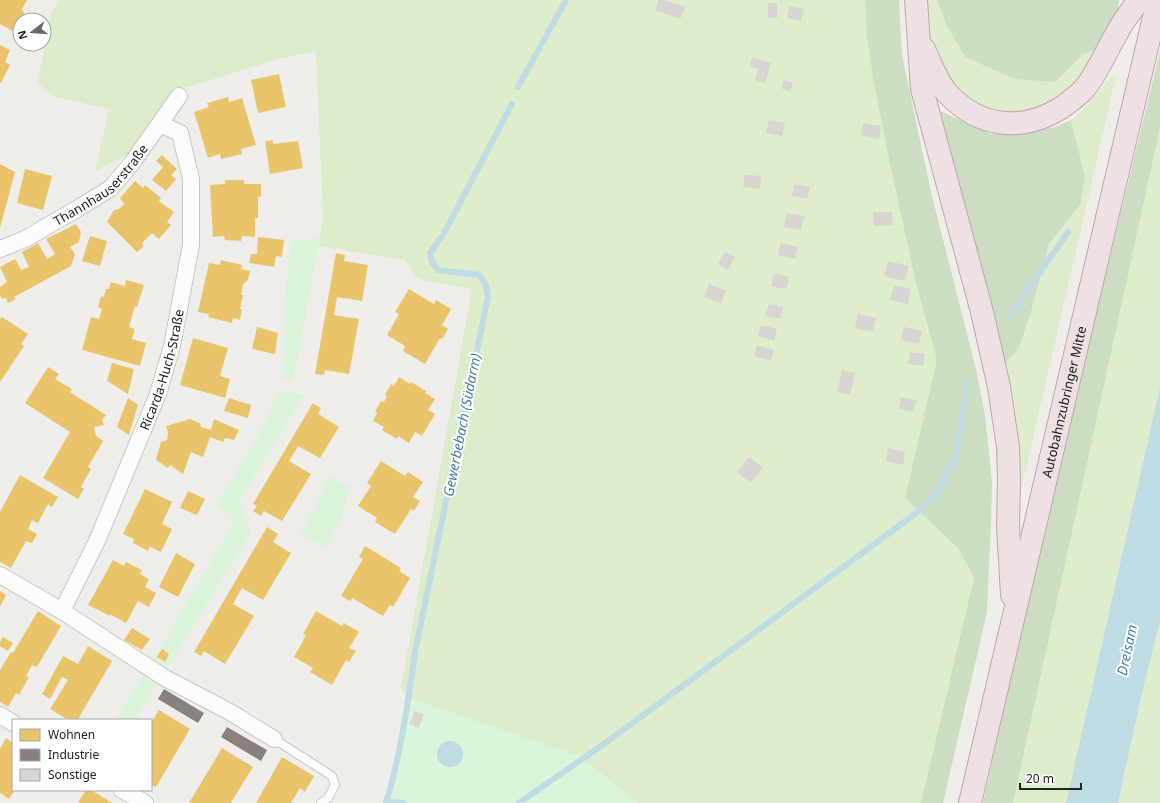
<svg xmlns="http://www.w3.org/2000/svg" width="1160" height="803" font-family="'Noto Sans',sans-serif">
	<rect width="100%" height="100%" fill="#f0eeeb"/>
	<path fill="#ddeccb" d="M60,0H865L867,37L873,78L891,169L916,283L938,360L905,498L958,548L974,578L921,803H638L579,756L408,698L401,688L472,289L418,279L405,260L318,246L323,218L316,51L278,59L175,91L126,155L95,172L109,109L52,96L38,83L50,15Z
		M923,0H937L946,24L965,57L1014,79L1055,82L1082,55L1102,46L1085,73L1057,101L1028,113L999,114L968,100L950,80L934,51L928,31Z
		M1116,76L1017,508L1000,368L1031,312L1049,244L1080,205L1085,177L1071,120L1082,111L1111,77Z
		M1160,128V387L1066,803H1013Z
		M1160,621V803H1118L1142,693Z"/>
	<path fill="#cbdec1" d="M865,0H899L901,38L903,60L931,192L976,369L985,415L992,481L991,525L987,612L943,803H921L974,578L958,548L905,498L937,360L916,283L891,169L873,78L867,37Z
		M937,0H1119L1118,12L1102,46L1082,55L1055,82L1014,79L965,57L946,24Z
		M1160,51V128L1013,803H983L1036,563Z
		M938,110L991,134H1027L1055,127L1071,120L1085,177L1080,205L1049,244L1031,312L1018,350L1000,368Z"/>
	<path fill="#daf5da" d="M320,238L293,381L282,379L284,364L285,298L291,241Z
		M279,390L304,395L239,502L251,532L167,669L153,660L234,522L231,515L216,505L261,432Z
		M330,477L349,487L342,517L325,548L301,534Z
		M146,670L160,679L135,720H115Z
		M408,698L579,756L638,803H388L394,781Z"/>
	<path fill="#bfdbe3" d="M1160,387V621L1142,693L1118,803H1066Z
		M437 754a13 13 0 1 1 26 0a13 13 0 1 1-26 0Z"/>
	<path fill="#e9c46a" d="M0,0H27L22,9L25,15L22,20H20V25L16,33L0,24Z
		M0,45L10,50L5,62L10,65L1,83L0,82Z
		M279,74L286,107L258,113L251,80Z
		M228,97L229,102L242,98L256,145L241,149L242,154L221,159L220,154L208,158L194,112L209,107L207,103Z
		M273,140V144L298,141L303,168L270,174L265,141Z
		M162,155L177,169L171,175L176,179L166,191L152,180L163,167L156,161Z
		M0,164L15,172L0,228Z
		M25,169L52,176L43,210L17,203Z
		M225,180H244V184H261V197H258V218H255V237L242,236L241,241L225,240L224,236L213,237L210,185L225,184Z
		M135,181L143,188L145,185L161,198L159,201L174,212L167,222L171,225L159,239L152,233L142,243L144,246L137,252L107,222L114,210L119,209L124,204L120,198Z
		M76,224L81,232L79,242L70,247L75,254L71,266L14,297L16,299L8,303L6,298L2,299L0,295V287L7,282L0,267L15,259L21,270L29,267L22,252L38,243L47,259L55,254L46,239Z
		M90,236L107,241L100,266L82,261Z
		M258,237L284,240L282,257L276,256L274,267L249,263L251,254H257Z
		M336,253L345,255L344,261L368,265L362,301L337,297L334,315L359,319L349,374L325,370L324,375L315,374Z
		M221,260L242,265L241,269L250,271L248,280L243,284L241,295H243L240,309H242L240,320L233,318L232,323L208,317L209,314L198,312L209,263L220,265Z
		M126,280L144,285L137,307L135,306L129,327L135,329L132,339L146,343L140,366L82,350L91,317L99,319L102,309L98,307L101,296L104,297L106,289H109L111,282L125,286Z
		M409,289L434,304L436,300L451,309L442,325L448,329L442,339L440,338L425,364L403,351L405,346L387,335L399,314L395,312Z
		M2,317L28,334L21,344L24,346L0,382V319Z
		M257,327L278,333L275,354L252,349Z
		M193,338L228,348L220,376L230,379L225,398L180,385Z
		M112,363L134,369L128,394L107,381Z
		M48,367L59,374L55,379L72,389L70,392L106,415L102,420L104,425L94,427L96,436L103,441L88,467L91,469L81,487L84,489L78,499L43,478L70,432L25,403Z
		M399,377L410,384L411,382L426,391L425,393L435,399L428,410L435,414L422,436L415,432L409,443L398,436L397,439L382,430L384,427L373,421L377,413L375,412L381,401L384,402L387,396L385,395L391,384L394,386Z
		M128,398L138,405L129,435L117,427Z
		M229,398L251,405L248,418L224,411Z
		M313,403L321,408L318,414L339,427L320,458L298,446L289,461L311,474L282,521L264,511L261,516L253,511L257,506L253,504Z
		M190,419L200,423L201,427L211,430L214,419L239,430L234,440L225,438L223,442L210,437L203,457L191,452L183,474L170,465L168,468L156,460L161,442L167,440L168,432L166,426Z
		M381,461L405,476L408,472L423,482L413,497L420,501L414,511L411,509L395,534L375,522L377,518L358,506L371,486L367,483Z
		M20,475L58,497L52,507L48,504L38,523L32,520L28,529L37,534L32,543L26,541L11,568L0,562V512Z
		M145,489L172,502L162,524L172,529L161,552L150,547L148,551L133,543L134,539L123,534Z
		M188,491L205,499L197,515L180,508Z
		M267,527L278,534L273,542L291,553L263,600L242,588L233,604L254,616L225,664L204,651L201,656L194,652Z
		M365,546L401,568L399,571L410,578L393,607L390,605L383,616L352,598L350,601L341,596L363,559L359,557Z
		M176,553L195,564L178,597L159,587Z
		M113,560L124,566L126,562L142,570L140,574L149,579L145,587L156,593L149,607L138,601L126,623L110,614V616L88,605Z
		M0,591L6,595L0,607Z
		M38,611L61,626L37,667L32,665L26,676L29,677L19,695L16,693L8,707L0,702V670L11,652L13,653Z
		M316,611L342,626L344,623L359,632L349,648L356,651L349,662L346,660L332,685L310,672L313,668L294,657L306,635L303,634Z
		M132,628L150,639L142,650L124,640Z
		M3,637L13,643L8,651L0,646V642Z
		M88,646L112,661L78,719L68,720L50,709L68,680L62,677L50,699L42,694L63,656L78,664Z
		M162,649L169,654L165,662L157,657Z
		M159,710L190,729L156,787L151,785V723Z
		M6,738L13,743V790H15L9,799L0,793V749Z
		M222,748L253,767L244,781L231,803H189Z
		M282,757L314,776L305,792L300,788L291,803H256Z
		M86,790H91L112,803H78Z"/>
	<path fill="#8a817c" d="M164,689L204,713L198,723L158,699Z
		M227,727L267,750L261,761L221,737Z"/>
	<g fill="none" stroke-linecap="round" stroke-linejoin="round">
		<path stroke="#bfdbe3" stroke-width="6" d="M518,87L566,0
			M1009,317L1068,232
			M386,802L403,803
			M386,803C401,754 408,702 415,652L488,297L486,285L479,275L438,270L432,262L430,253L443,235L512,104
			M519,803L611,739L923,508L939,490L956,457L967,383"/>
	</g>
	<path fill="#d7d4d2" d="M659,0H665L685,7L680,19L655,10Z
		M768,3H777V18H768Z
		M789,6L804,9L801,21L787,18Z
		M752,57L771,63L765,83L755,80L758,69L750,66Z
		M784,80L793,83L790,92L781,88Z
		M769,120L785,123L782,136L766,133Z
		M863,123L881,126L879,139L861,135Z
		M745,175L761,176L760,189L743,187Z
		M794,184L810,187L807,199L792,196Z
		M873,212H892L893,225L874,226Z
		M787,213L804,216L801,230L784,227Z
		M781,243L798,247L795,259L778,255Z
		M725,252L735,257L728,270L718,264Z
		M888,261L909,266L905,281L884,276Z
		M774,273L789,277L786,289L771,286Z
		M709,284L726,291L721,304L704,297Z
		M894,285L911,289L908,304L890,300Z
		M769,304L783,307L780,319L765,316Z
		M858,314L876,318L873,332L855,328Z
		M761,325L777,329L774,341L758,336Z
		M904,327L922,331L919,344L901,340Z
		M757,345L774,350L771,361L754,356Z
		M910,352L925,354L923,366L908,364Z
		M842,370L855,373L850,395L837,392Z
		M901,397L916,400L913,412L899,409Z
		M888,448L905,452L903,465L886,461Z
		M749,457L763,468L751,483L737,472Z
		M415,711L424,714L419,728L409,724Z"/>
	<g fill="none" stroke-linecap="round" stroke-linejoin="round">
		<g stroke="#c9c8c7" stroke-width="10">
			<path id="lane" d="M274,739L332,776L335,785L328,798L321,803"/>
		</g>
		<g stroke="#c9c8c7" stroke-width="18">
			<g id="street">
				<path id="s1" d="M0,249L25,239L82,206L111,188L132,163L179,96"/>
				<path d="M0,575L62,611L165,678L230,712L274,739"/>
				<path id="s2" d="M62,611L97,541L158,394L172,346L191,245V179L180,133L160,124"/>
				<path d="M0,715L13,723"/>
				<path d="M122,790L145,803"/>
			</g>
		</g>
		<g stroke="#c5a2ac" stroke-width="24">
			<g id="highway">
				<path d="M916,0L922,89L982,312L999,387L1008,447L1009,479L1008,526L1012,595"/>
				<path d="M924,49C931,64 937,82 948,94C980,128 1023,132 1061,108C1069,102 1078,96 1085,88C1098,72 1106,51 1117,33C1123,21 1131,11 1139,0"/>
				<path id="s3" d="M970,803L1158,0"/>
			</g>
		</g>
		<use href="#lane" stroke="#fdfcfc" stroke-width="8"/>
		<use href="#street" stroke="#fdfcfc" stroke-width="16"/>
		<use href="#highway" stroke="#ece0e2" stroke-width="22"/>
	</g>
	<g text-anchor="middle" stroke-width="4" stroke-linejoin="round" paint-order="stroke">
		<g font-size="13" fill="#222" stroke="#fff">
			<text dy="5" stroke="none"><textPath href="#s1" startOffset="121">Thannhauserstraße</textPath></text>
			<text dy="5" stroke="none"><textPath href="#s2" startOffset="262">Ricarda-Huch-Straße</textPath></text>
			<text dy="5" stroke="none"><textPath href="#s3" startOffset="412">Autobahnzubringer Mitte</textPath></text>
		</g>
		<g font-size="14" font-style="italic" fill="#4a7aab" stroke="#fff">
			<text transform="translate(462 425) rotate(-79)" y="5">Gewerbebach (Südarm)</text>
			<text transform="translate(1127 650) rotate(-78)" y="5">Dreisam</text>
		</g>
	</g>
	<rect x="12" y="719" width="140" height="72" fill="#ffffff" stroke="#a7a7a7"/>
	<rect x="20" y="729" width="20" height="12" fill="#e9c46a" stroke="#a7a7a7"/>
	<text x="48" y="739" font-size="12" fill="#222222">Wohnen</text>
	<rect x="20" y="749" width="20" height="12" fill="#8a817c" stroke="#a7a7a7"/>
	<text x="48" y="759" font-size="12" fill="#222222">Industrie</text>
	<rect x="20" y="769" width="20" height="12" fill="#d7d4d2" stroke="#a7a7a7"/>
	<text x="48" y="779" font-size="12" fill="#222222">Sonstige</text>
	<g transform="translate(32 32) rotate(253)"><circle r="19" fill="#ffffff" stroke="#a7a7a7"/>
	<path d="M0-3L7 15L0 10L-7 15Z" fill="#6a6968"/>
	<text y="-6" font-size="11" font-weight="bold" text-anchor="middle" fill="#222222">N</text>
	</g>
	<path d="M1020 783v6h61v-6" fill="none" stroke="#222222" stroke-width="2"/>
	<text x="1026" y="783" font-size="12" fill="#222222" stroke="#ffffff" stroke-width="3" paint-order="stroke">20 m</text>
</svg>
